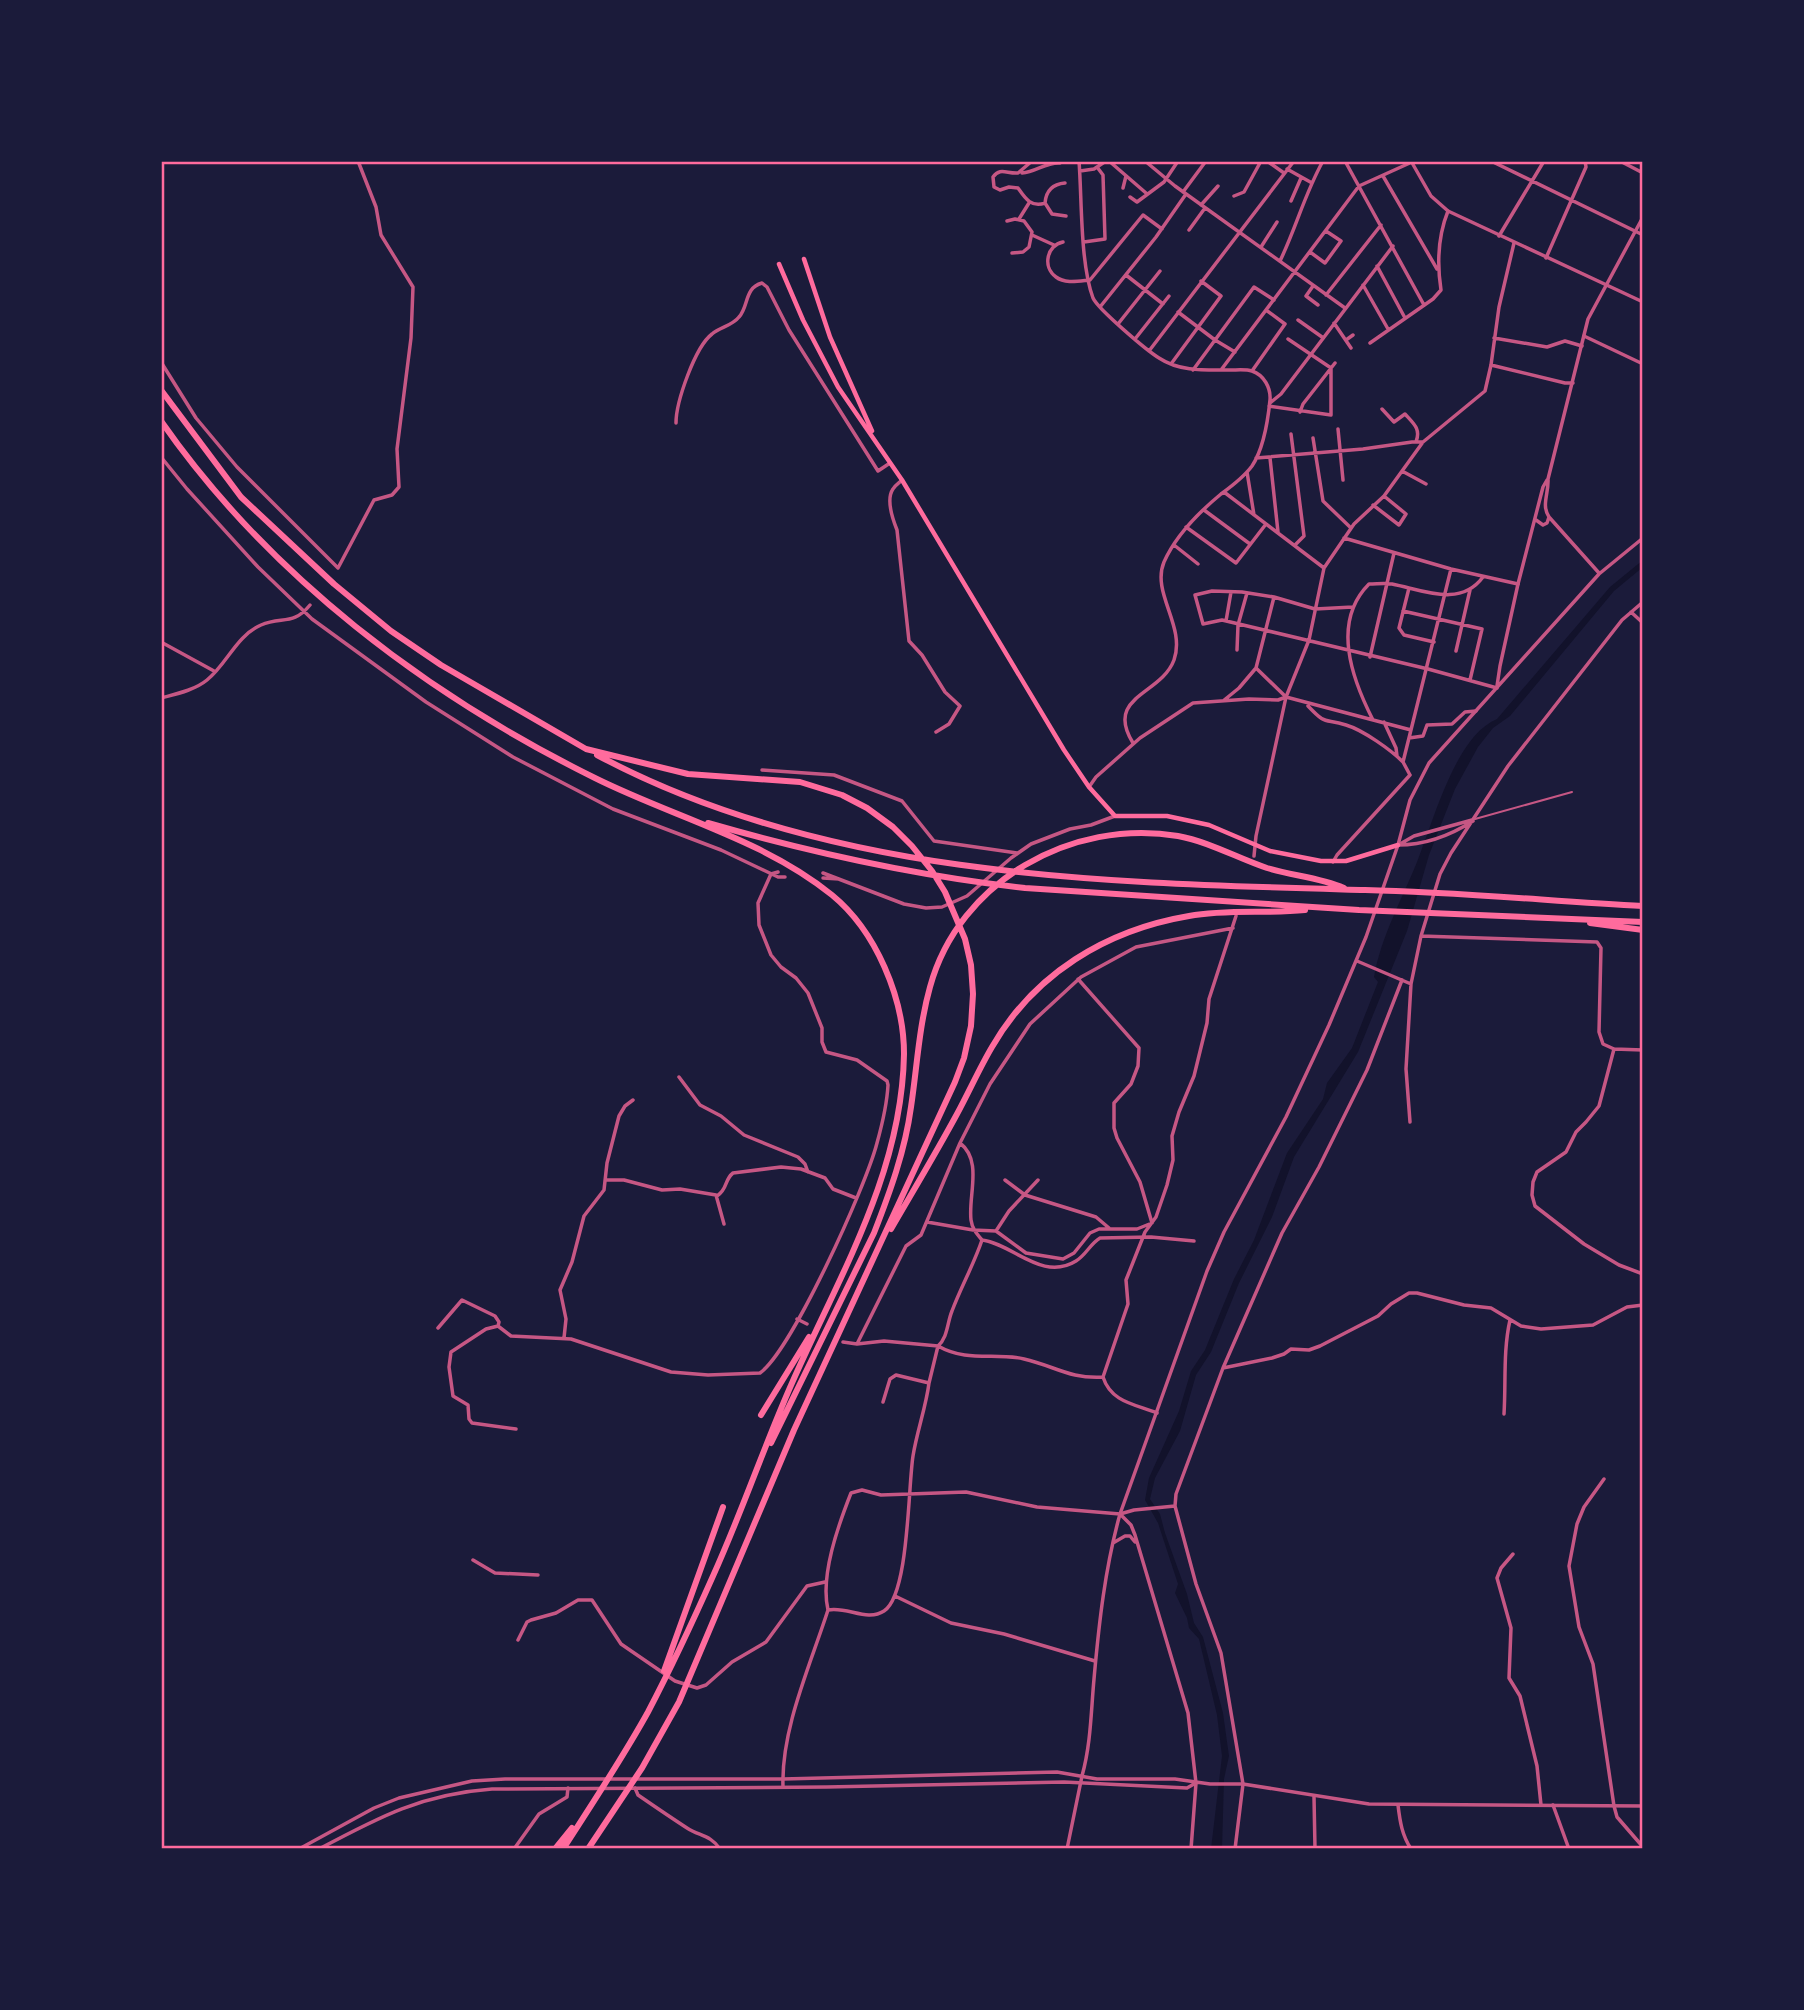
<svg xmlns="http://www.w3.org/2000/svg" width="1804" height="2010" font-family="Arial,sans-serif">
	<rect width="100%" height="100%" fill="#1b1b3a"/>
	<path fill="#12122b" d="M1643,560V567L1614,591L1510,716L1493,728L1478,747L1455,789L1429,855L1407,931L1358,1052L1294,1157L1272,1217L1239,1283L1211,1352L1196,1375L1180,1431L1155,1478L1150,1499L1160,1514L1165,1533L1187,1594L1194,1623L1203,1637L1223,1713L1229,1756L1224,1779L1222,1849H1211L1222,1756L1217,1715L1199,1639L1189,1628L1187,1618L1175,1593L1178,1584L1158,1523L1145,1500L1149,1478L1179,1411L1191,1371L1205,1350L1234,1279L1254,1240L1287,1153L1323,1099L1327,1083L1352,1048L1378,982L1374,977C1381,937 1402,899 1417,862C1433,823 1455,736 1497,719L1610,587Z"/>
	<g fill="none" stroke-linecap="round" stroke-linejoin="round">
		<path stroke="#c65784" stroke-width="2" d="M1475,819L1572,792"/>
		<path stroke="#c65784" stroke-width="3.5" d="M1032,161L1018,173C1007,174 1000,167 993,177L994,187L1000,190L1009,187L1018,188C1025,198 1031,208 1045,203L1052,214L1066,216
			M1079,161C1082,199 1080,263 1093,298C1098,309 1146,350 1159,358C1180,372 1206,370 1231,370C1237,370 1246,369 1252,371C1264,375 1271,388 1270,400C1268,420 1264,448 1252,466C1244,477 1232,486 1221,494C1198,513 1176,535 1164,562C1151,593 1186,626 1174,660C1161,695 1104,696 1133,743
			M1109,161L1146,193
			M1145,161L1175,186L1345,308
			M1267,161L1284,173
			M1345,161L1424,305
			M1491,161L1641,234
			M1620,161L1643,173
			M1287,169L1312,183
			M1080,171L1094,169L1106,161
			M1022,173C1036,172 1046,162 1060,163
			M1383,176L1437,269
			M1123,188L1126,176
			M1183,192L1206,161
			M1234,196L1244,192L1261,161
			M1130,197L1137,202L1164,182L1178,161
			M1291,201L1301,178
			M1045,203C1046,191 1053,184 1065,183
			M1201,205L1218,186
			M1019,219L1029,203
			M1007,221L1015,219L1024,221L1032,232L1029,247L1023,252L1012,253
			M1189,230L1205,208
			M1032,235L1054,245
			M1499,236L1544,161
			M1063,242C1047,245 1042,267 1056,277C1065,284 1079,281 1090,280L1143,215L1162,229
			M1084,242L1105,239L1103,175L1097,167
			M1261,247L1277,222
			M1310,252L1325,263L1341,241L1326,231
			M1546,258L1586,167L1585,161
			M1280,261C1296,228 1305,193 1323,161
			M1377,266L1405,318
			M1126,275L1163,304
			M1363,285L1388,329
			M1313,286L1306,296L1318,305
			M1326,295L1381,225
			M1100,307L1156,237L1186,194
			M1178,312L1215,340L1235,352
			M1298,320L1322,337
			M1334,323L1351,348
			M1118,324L1160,271
			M1584,336L1643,364
			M1494,338L1547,347L1565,341L1582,346
			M1135,339L1169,296
			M1288,339L1331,368
			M1346,340L1353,335
			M1370,343L1433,299L1441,290C1437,264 1438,236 1448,211
			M1149,351L1294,161
			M161,362L196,418L237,467L338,568L374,500L392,495L399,487L397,449L411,338L413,287L381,235L376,207L358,161
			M1171,364L1221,296L1201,281
			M1491,365L1565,383H1573
			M1193,370L1254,287L1274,300
			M1221,370L1359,186L1412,162
			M1252,371L1285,324L1266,310
			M1270,403L1281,394L1393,246
			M1269,406L1331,415V368
			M1382,409L1394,422L1405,414C1414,424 1421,429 1416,442
			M1300,412L1303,404L1335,363
			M676,423C676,402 695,347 712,334C720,327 732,326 739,317C749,306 744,288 762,283L767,287L789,330L878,471L890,463
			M1338,429L1343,480
			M1291,434L1304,536L1295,545
			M1313,438L1323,501L1351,528
			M161,457L187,489L258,567L312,619L426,702L513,757L613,809L721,850L778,877H785
			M1256,458L1363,449L1412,442H1423
			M1270,458L1278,532
			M1402,471L1426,484
			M1247,472L1254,515
			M902,480C899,483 895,485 893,489C886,499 893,520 897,530L909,641L922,655L945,692L960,706L949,724L936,732
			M1224,492L1324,568
			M1373,505L1399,525L1406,514L1384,496
			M1204,510L1250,544
			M1186,527L1236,563L1266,524
			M1344,538L1451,569L1518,584
			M1174,545L1198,564
			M1409,588L1399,628L1404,635L1434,642
			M1353,607L1315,609L1274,597L1242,592L1212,591L1195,595L1203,624L1222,620L1428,669L1497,688
			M1403,611L1482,629L1470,680
			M1631,612L1643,623
			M1226,621L1231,592
			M161,642L214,671
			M1237,650L1238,625L1247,593
			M1456,651L1470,590
			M1370,657L1394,553
			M1256,668L1286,697L1411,730
			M161,698C176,694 195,690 207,680C227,664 236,636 261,625C282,616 293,626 310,605
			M1223,701L1239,688L1256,668L1274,597
			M1308,706C1327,726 1323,718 1346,725C1363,730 1391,750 1403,762
			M1373,720C1352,679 1331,622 1369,584C1377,584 1384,583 1392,584C1423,590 1460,608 1483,577
			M1384,722L1396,748L1397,756
			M1409,738L1423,736L1427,725L1452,724L1465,712L1476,711
			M762,770L834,775L902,801L934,841L1017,853
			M1410,775L1403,762L1451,569
			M1089,787L1096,777L1140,738L1193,703L1249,699L1278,700L1286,697
			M1400,844L1414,836L1472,820
			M1398,845C1424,845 1451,835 1473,821
			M1254,856L1256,836L1286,697L1309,640L1324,568L1354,524L1384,496L1423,442L1485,391L1491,365L1499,307L1514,243
			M1333,862L1337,855L1410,775
			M823,873L904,904L926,908L942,907L967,896L1011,858L1031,844L1070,829L1091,825L1115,816
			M823,878L839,879
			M1421,936L1597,942L1601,948L1599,1032L1603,1044L1614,1049L1643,1050
			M1357,961L1411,984
			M1614,1049L1599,1106L1586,1122L1576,1132L1566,1152L1537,1172L1533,1182L1532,1195L1535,1206L1584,1244L1619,1265L1643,1274
			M679,1077L700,1105L721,1116L744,1135L798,1157L805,1164L808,1172
			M1410,1122L1406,1069L1411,984L1421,936L1440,874L1451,853L1508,766L1622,620L1643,602
			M960,1143C983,1161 968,1195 971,1220C972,1228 976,1233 982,1240C974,1264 961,1287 952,1311C947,1323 948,1337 938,1346L884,1341L857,1344L906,1246L921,1235L960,1143L990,1084L1030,1024L1081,977L1136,947L1233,928
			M605,1180H624L662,1190L680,1189L716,1195L724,1224
			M1005,1180L1025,1195L1096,1217L1109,1228
			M717,1196C728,1189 724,1180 733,1173L781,1167L801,1169L825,1178L833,1189L856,1198
			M927,1222L973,1230L996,1231L1026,1253L1063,1259L1074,1253L1090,1233L1099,1229H1137L1152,1223L1140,1182L1117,1138L1114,1128V1103L1131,1084L1138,1066L1139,1048L1078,979
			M996,1231L1009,1211L1038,1180
			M982,1240C1013,1244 1042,1282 1076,1261C1086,1255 1090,1244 1100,1238L1151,1237L1194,1241
			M797,1319L807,1324
			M438,1328L462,1300L495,1316L499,1322L498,1326
			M564,1338L566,1319L560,1290L572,1262L584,1216L604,1190L607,1163L619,1116L625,1106L633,1100
			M843,1342L857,1344
			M1223,1368L1272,1358L1284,1354L1291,1349L1309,1350L1320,1346L1378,1316L1391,1304L1409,1293H1417L1464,1305L1491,1308L1521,1326L1541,1329L1593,1325L1627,1307L1643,1305
			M1103,1377L1128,1304L1126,1280L1145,1232L1156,1217L1167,1185L1173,1160L1172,1136L1179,1112L1194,1076L1207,1023L1209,999L1236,916
			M929,1383L938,1346C968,1363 995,1352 1024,1359C1055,1366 1069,1379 1103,1377C1111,1402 1134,1404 1157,1413
			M1504,1414C1506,1382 1503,1351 1510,1320
			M516,1429L472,1423L469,1419L468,1405L453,1396L449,1367L451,1352L486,1329L498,1326L511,1336L571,1339L671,1372L708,1375L760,1373C792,1350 866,1186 877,1143C882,1125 887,1104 888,1085L887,1081L857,1060L826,1052L822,1042V1028L808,993L796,978L781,967L771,955L759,925L758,903L771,874L778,872
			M1604,1479L1584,1507L1577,1524L1569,1566L1579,1627L1593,1664L1614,1806L1617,1817L1643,1847
			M1513,1554L1501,1568L1497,1578L1511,1628L1509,1678L1520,1696L1537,1766L1541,1805
			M473,1560L495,1573L538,1575
			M895,1596L951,1623L1004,1634L1095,1661
			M828,1610C820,1576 838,1526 851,1493L862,1490L881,1495L966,1492L1037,1507L1120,1514L1134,1510L1175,1506
			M518,1640L527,1622L531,1620L556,1613L578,1600H592L621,1644L675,1681L697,1688L706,1685L732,1662L766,1642L807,1586L825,1582
			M783,1787C781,1729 810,1666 828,1610C847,1606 867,1622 884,1611C909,1595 908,1487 913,1456C917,1431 926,1407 929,1383L896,1375L890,1379L883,1402
			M635,1788L638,1795C654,1806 670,1817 687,1828C699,1836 711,1835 720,1849
			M1314,1797L1315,1849
			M1398,1805C1400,1822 1402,1835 1411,1849
			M1553,1805L1569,1849
			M514,1849L539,1814L567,1797L568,1788
			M1067,1849L1082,1776
			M1235,1849L1243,1784L1221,1653L1196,1584L1175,1506L1176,1494L1223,1368L1282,1233L1319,1167L1367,1070L1402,980"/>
		<path stroke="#c65784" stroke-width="3.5" d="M1411,161L1431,196L1448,211L1643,302
			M1536,520L1543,525L1547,523L1549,517
			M1599,573L1549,517C1541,505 1549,493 1548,479L1588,319L1643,217
			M1497,686L1500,666L1518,584L1543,487L1547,480
			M1120,1514L1131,1525L1135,1535L1188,1713L1196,1783L1191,1849
			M1113,1543L1125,1536H1130L1135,1542
			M1082,1776C1091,1744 1091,1711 1094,1679C1099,1623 1105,1568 1120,1514L1207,1271L1224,1232L1286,1117L1329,1025L1366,937L1398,845L1410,800L1429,763L1599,574L1643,538
			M299,1849L374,1808L399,1798L472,1781L505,1779H783L1057,1772L1097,1779H1175L1210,1784H1243L1369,1804L1643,1806
			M319,1849C379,1817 422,1794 492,1789L827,1787L1064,1782L1187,1788L1194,1784"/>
		<path stroke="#ff6b9d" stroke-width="4.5" d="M804,259L830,337L872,431
			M779,264L803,320L838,387L902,480L1064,750L1089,787L1115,816H1167L1209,825L1270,851L1321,861H1346L1398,845"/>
		<path stroke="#ff6b9d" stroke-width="6" d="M161,390L241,497L334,584L391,631L441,665L586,749L688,774L800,782L842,795L867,808L893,827L912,846L932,871L945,892L965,939L971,965L973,994L971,1026L964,1058L955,1082L794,1430L679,1702L642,1768L588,1849
			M161,421C269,576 427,695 595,778C673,817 763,839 832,895C876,931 904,998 904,1054C902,1174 839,1276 792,1383C764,1446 742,1512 713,1576C693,1621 671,1668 648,1712C622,1759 592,1804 563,1849
			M597,755C828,879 1108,883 1365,890C1458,892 1550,901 1643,906
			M708,823C812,853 918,876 1025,888L1359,910L1643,922
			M1590,923L1643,930
			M891,1229C913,1191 936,1153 957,1114C969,1092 979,1069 992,1047C1034,974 1106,930 1189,916C1227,909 1266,914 1305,910
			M761,1415L809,1337
			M771,1443L874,1233C890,1192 905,1151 911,1107C917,1067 919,1026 930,987C959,881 1072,818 1178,836C1210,842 1237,858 1267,868C1293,876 1319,877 1344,888
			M664,1671L723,1507
			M555,1849L572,1828"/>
	</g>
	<rect width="1804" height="2010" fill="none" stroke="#1b1b3a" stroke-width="326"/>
	<rect x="163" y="163" width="1478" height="1684" fill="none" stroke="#ff6b9d" stroke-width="2.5"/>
</svg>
